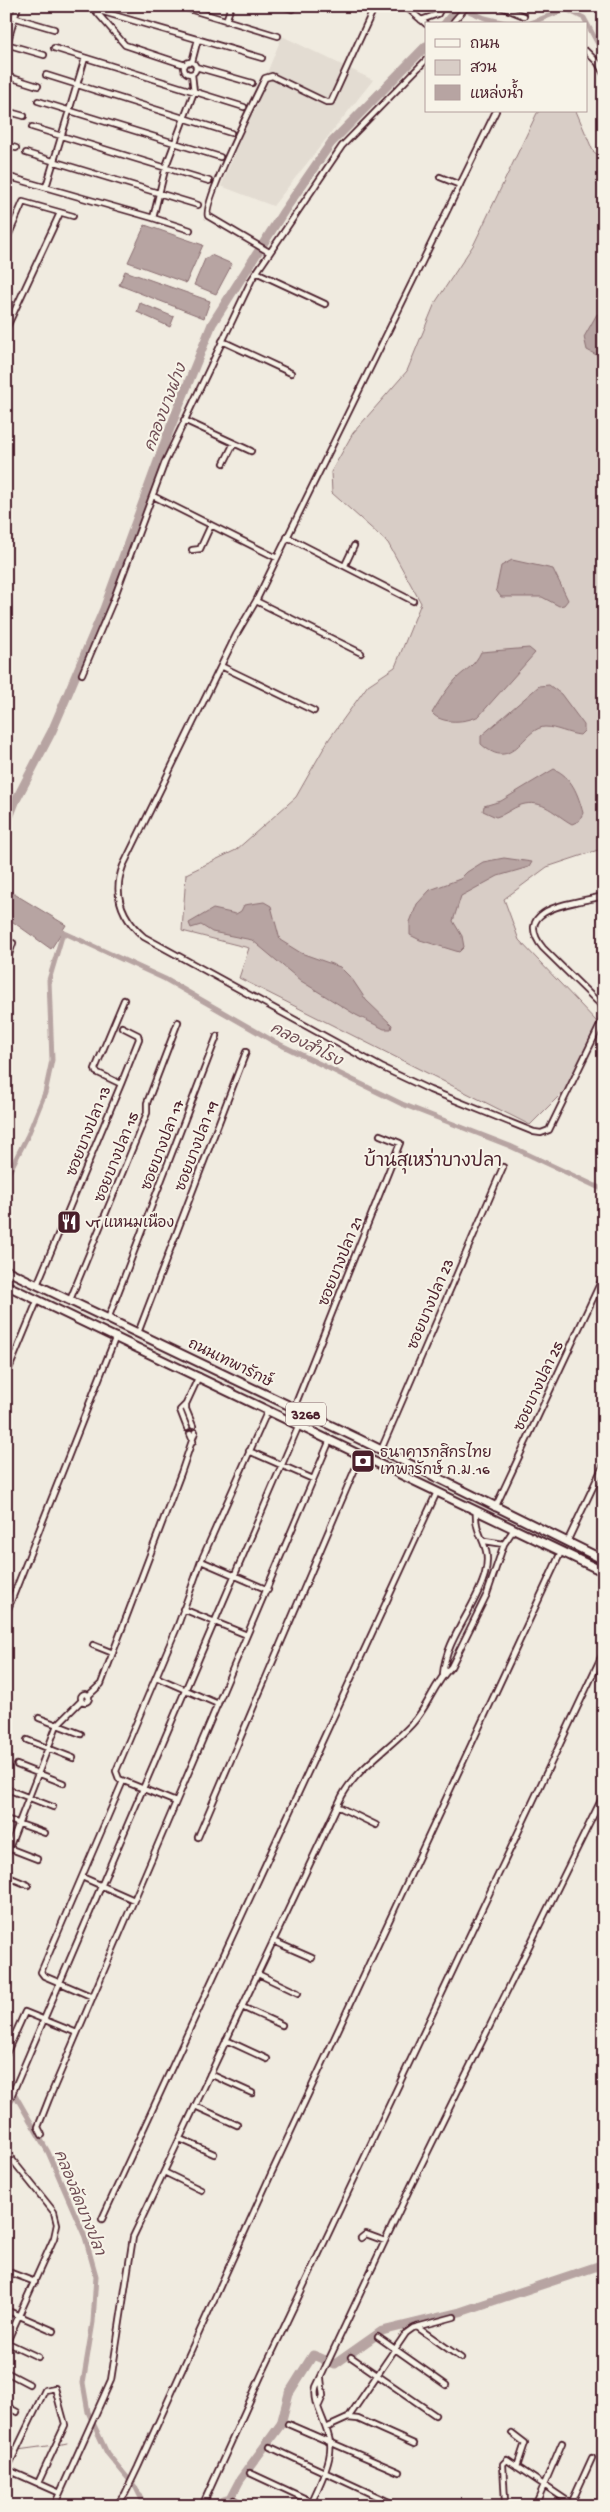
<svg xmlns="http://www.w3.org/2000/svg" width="610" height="2512" font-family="'Gochi Hand','Playpen Sans Thai',sans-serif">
	<rect width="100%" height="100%" fill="#f0ebe0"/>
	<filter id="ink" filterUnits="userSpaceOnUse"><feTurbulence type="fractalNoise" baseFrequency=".02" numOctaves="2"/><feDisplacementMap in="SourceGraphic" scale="10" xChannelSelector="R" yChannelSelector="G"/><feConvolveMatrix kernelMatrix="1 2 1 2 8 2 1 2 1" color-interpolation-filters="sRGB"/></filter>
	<g filter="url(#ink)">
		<path fill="#e3dcd2" d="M282,36L373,80L273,206L221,186Z"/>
		<path fill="#d8cdc6" stroke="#917678" d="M540,111H576L593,151L604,160V848L547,867L504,899L519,940L598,1023L570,1085L530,1125L239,978L249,948L182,931L186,874L236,850L296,797L329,739L368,685L395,667L421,603L388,543L332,493L331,472L353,433L407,371L435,303L474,244L537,113Z"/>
		<path fill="#b7a4a2" stroke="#8b6f72" d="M145,225L203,245L186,283L128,262Z
			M211,255L232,264L216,294L194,285L205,259Z
			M125,271L210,301L204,318L119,285Z
			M140,303L174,317L170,327L137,312Z
			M597,314L604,317V359L587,350L584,337Z
			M512,560L553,569L568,600L564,605L559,606L542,597H501L496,590L501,566Z
			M529,648L535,653L479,716C467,722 442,725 432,713C439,701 447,688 457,678C468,668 475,665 481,652Z
			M549,685L561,694L584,725V731L580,735C569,734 556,727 545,727C522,728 514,774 481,744V736L539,686Z
			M554,769C572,777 578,794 583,813L579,821L572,824C555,815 543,798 521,805C512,808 505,815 496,817L483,811L484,806L501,801Z
			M504,858L532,862L529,867L498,876L461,896L453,921L462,936L464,947L459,952L420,940L410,935V922L417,904L430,890L460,879L467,872L483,862Z
			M6,889L66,925L51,949L6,917Z
			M264,902L271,906L280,940L301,953L340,967L352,979L366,1000L392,1025L391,1029H384L356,1015L301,981L252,940L212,932L201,925L191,928L189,923L213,909L236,914L241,911L244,905Z"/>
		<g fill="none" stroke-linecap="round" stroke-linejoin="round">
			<path stroke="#8b6f72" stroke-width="1" d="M58,2445L67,2443
				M18,2450L54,2445
				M6,2452L14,2451"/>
			<path stroke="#b7a4a2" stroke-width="5" d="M459,7L485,18L509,24
				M528,24L566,9L584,18L604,55
				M56,929L165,979L273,1041L402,1104L510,1146L604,1190
				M6,1178L28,1135L45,1093L52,1060L49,980L63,933
				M6,2079L48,2152L85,2237L96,2276L93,2322L83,2383L88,2412L107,2453L136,2488L145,2506"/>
			<path stroke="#b7a4a2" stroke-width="9" d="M445,24L459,6
				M6,825L15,802L52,731L104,609L169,431L212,324L284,211L331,143L426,46
				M208,2506L230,2499L240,2480L281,2424L289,2393L313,2355L335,2364L382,2331L460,2312L604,2264"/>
			<g stroke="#4a1f2b" stroke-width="8">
				<path id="street" d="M179,6L278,36
					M283,6L292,9
					M371,6L381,10L394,6
					M405,6L426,24
					M499,6L524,16
					M93,9L262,58
					M94,9L125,45L185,65
					M6,15L54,29
					M421,20L438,14L442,6
					M226,21L231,6
					M454,21L467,6
					M6,44L44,55
					M7,44L18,6
					M54,48L244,107
					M586,51L598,63L604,74
					M184 68a6 6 0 1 1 12 0a6 6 0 1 1-12 0Z
					M192,62L198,39
					M196,67L252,83
					M46,75L231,133
					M6,76L38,86
					M38,101L220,157
					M6,111L24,116
					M496,111L256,601L236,635L123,866C112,895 122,918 144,937L381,1067L430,1090L534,1132L541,1133L549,1130L604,1017
					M32,127L209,181
					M6,145L16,148
					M26,153L198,205
					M6,176L153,218L166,166L194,92L192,74
					M440,177L460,185
					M46,187L85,58
					M153,218L190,230
					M6,241L23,202L73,216
					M269,252L208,216C202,204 256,97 265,78L272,76L326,102H331L374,8
					M256,272L325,304
					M6,329L60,213
					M222,341L291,373
					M184,420L251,451
					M224,463L234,443
					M153,496L277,558
					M287,537L413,601
					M192,550L200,549L211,525
					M345,565L354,546
					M256,601L361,653
					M221,666L314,711
					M82,674L113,601L165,462L252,279L342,146L426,60
					M604,896C576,903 510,907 543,948L604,1008
					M6,963L13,943
					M121,1084L139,1039L138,1035L122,1027
					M37,1285L121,1084L96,1072L95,1069L124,1000
					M70,1300L147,1113V1103L178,1022
					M108,1319L217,1036
					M138,1333L246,1052
					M6,1376L38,1299
					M186,1404V1409L193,1426
					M294,1408L400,1143L380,1135
					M187,1428L180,1410L186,1404L199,1376
					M190,1434L193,1441
					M381,1450L503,1167
					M249,1451L313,1479
					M495,1508L604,1275
					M485,1541L504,1544
					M567,1542L604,1464
					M201,1561L268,1590
					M183,1609L247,1635
					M6,1614L116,1336
					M93,1645L113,1653
					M443,1674C446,1638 476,1608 485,1574C493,1542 474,1539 476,1511
					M156,1677L218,1704
					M81 1698a4 4 0 1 1 8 0a4 4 0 1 1-8 0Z
					M88,1696L101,1684L181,1473L195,1432
					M39,1718L81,1734
					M27,1740L73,1758
					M17,1765L63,1783
					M7,1789L53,1807
					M176,1802L330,1440
					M337,1806L376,1825
					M6,1819L45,1833
					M198,1837L361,1455
					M6,1847L37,1859
					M6,1856L57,1725L81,1701
					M6,1876L28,1885
					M82,1877L134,1900
					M6,1905H8
					M273,1941L312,1958
					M258,1974L298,1993
					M93,1997L44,1976L41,1972L123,1781
					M242,2007L282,2025
					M226,2040L267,2059
					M6,2054L25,2012L77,2033
					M210,2074L252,2093
					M195,2106L237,2125
					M6,2108L299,1425
					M42,2135L38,2127L49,2099L176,1802L119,1779L116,1771L178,1625L201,1561L268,1410
					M180,2139L214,2154
					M6,2152L54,2212L57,2224L54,2238L6,2344
					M164,2172L201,2190
					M102,2219L437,1492
					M361,2238L366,2234L385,2241
					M6,2271L35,2282
					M6,2310L54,2331
					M417,2327L461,2358
					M378,2337L446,2385
					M6,2342L38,2357
					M351,2357L435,2415
					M6,2372L29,2384
					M319,2405L323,2396L321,2379
					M6,2406L17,2412
					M348,2418L406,2333L413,2328L454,2317
					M288,2424L399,2472
					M326,2428L348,2418L358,2419L414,2444
					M512,2433L525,2443L517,2467
					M270,2447L389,2502
					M6,2469L60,2493
					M7,2469L45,2390L55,2388L65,2425L38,2483
					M250,2473L321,2506
					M234,2500L246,2506
					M505,2502L503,2464L507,2460L575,2506
					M6,2504L11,2506
					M203,2504L261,2376L604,1651
					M571,2504L592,2458
					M54,2506L111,2380L133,2237L342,1796C358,1767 389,1749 412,1724C428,1707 434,1683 451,1667L487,1594L504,1544L514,1529
					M116,2506L125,2494L138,2467L271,2174L561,1552
					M310,2506C317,2490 333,2460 330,2443C328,2424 312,2405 316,2387L409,2190L604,1794
					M535,2506L562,2443"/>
			</g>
			<g stroke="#4a1f2b" stroke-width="11">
				<path id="primary" d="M6,1270L359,1439L604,1560
					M6,1285L604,1572"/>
			</g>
			<use href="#street" stroke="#f7f3e8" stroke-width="4.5"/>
			<use href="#primary" stroke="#f7f3e8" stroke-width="7"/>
		</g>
	</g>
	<defs>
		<g id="restaurant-square" transform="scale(1.25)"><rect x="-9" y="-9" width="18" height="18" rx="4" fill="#4a1f2b" stroke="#f7f3e8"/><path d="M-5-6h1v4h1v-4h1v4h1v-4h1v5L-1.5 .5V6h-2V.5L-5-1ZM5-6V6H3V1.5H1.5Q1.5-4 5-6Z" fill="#fff"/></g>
		<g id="bank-square" transform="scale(1.25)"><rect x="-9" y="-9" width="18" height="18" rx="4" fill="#4a1f2b" stroke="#f7f3e8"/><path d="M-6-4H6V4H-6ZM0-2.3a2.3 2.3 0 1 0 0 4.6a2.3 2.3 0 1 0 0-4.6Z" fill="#fff"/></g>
	</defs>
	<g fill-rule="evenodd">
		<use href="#restaurant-square" x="69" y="1222"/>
		<use href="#bank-square" x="363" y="1461"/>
	</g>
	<g text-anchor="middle" stroke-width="4" stroke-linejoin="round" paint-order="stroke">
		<rect fill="#f7f3e8" stroke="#7e5f64" stroke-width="1" x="286" y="1402.5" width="40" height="23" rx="4"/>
		<g font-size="14" font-weight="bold" fill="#4a1f2b">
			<text x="306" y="1419">3268</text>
		</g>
		<g font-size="15" fill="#4a1f2b" stroke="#f7f3e8">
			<text transform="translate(88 1131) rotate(-68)" y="5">ซอยบางปลา 13</text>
			<text transform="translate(162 1145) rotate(-69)" y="5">ซอยบางปลา 17</text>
			<text transform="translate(196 1146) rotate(-69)" y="5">ซอยบางปลา 19</text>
			<text transform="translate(116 1157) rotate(-68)" y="5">ซอยบางปลา 15</text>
			<text transform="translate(340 1261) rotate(-68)" y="5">ซอยบางปลา 21</text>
			<text transform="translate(430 1304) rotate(-67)" y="5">ซอยบางปลา 23</text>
			<text transform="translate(231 1362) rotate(26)" y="5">ถนนเทพารักษ์</text>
			<text transform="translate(538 1386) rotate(-65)" y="5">ซอยบางปลา 25</text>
		</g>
		<g font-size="15" fill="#4a1f2b" stroke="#f7f3e8" text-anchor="start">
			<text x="86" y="1227">VT แหนมเนือง</text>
			<text x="380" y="1457">ธนาคารกสิกรไทย<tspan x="380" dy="17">เทพารักษ์ ก.ม.16</tspan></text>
		</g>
		<g font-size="16" font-style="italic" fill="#704e55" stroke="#f7f3e8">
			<text transform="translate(164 407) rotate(-69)" y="6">คลองบางฝาง</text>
			<text transform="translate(307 1043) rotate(27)" y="6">คลองสำโรง</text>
			<text transform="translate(81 2202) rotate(68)" y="6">คลองลัดบางปลา</text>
		</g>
		<g font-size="18" fill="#4a1f2b" stroke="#f7f3e8">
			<text x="433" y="1166">บ้านสุเหร่าบางปลา</text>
		</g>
	</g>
	<rect width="610" height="2512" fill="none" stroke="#f7f3e8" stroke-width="25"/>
	<rect x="12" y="12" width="585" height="2487" fill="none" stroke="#4a1f2b" stroke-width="2" filter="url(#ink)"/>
	<rect x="425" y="22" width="162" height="90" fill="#f7f3e8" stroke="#b29e9c"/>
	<rect x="435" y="39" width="25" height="8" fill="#f7f3e8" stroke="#b29e9c"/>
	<text x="470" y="48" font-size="15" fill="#4a1f2b">ถนน</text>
	<rect x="435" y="60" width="25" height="15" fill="#d8cdc6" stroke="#b29e9c"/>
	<text x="470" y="72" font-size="15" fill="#4a1f2b">สวน</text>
	<rect x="435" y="85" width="25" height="15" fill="#b7a4a2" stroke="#b29e9c"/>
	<text x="470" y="98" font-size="15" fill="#4a1f2b">แหล่งน้ำ</text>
</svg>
